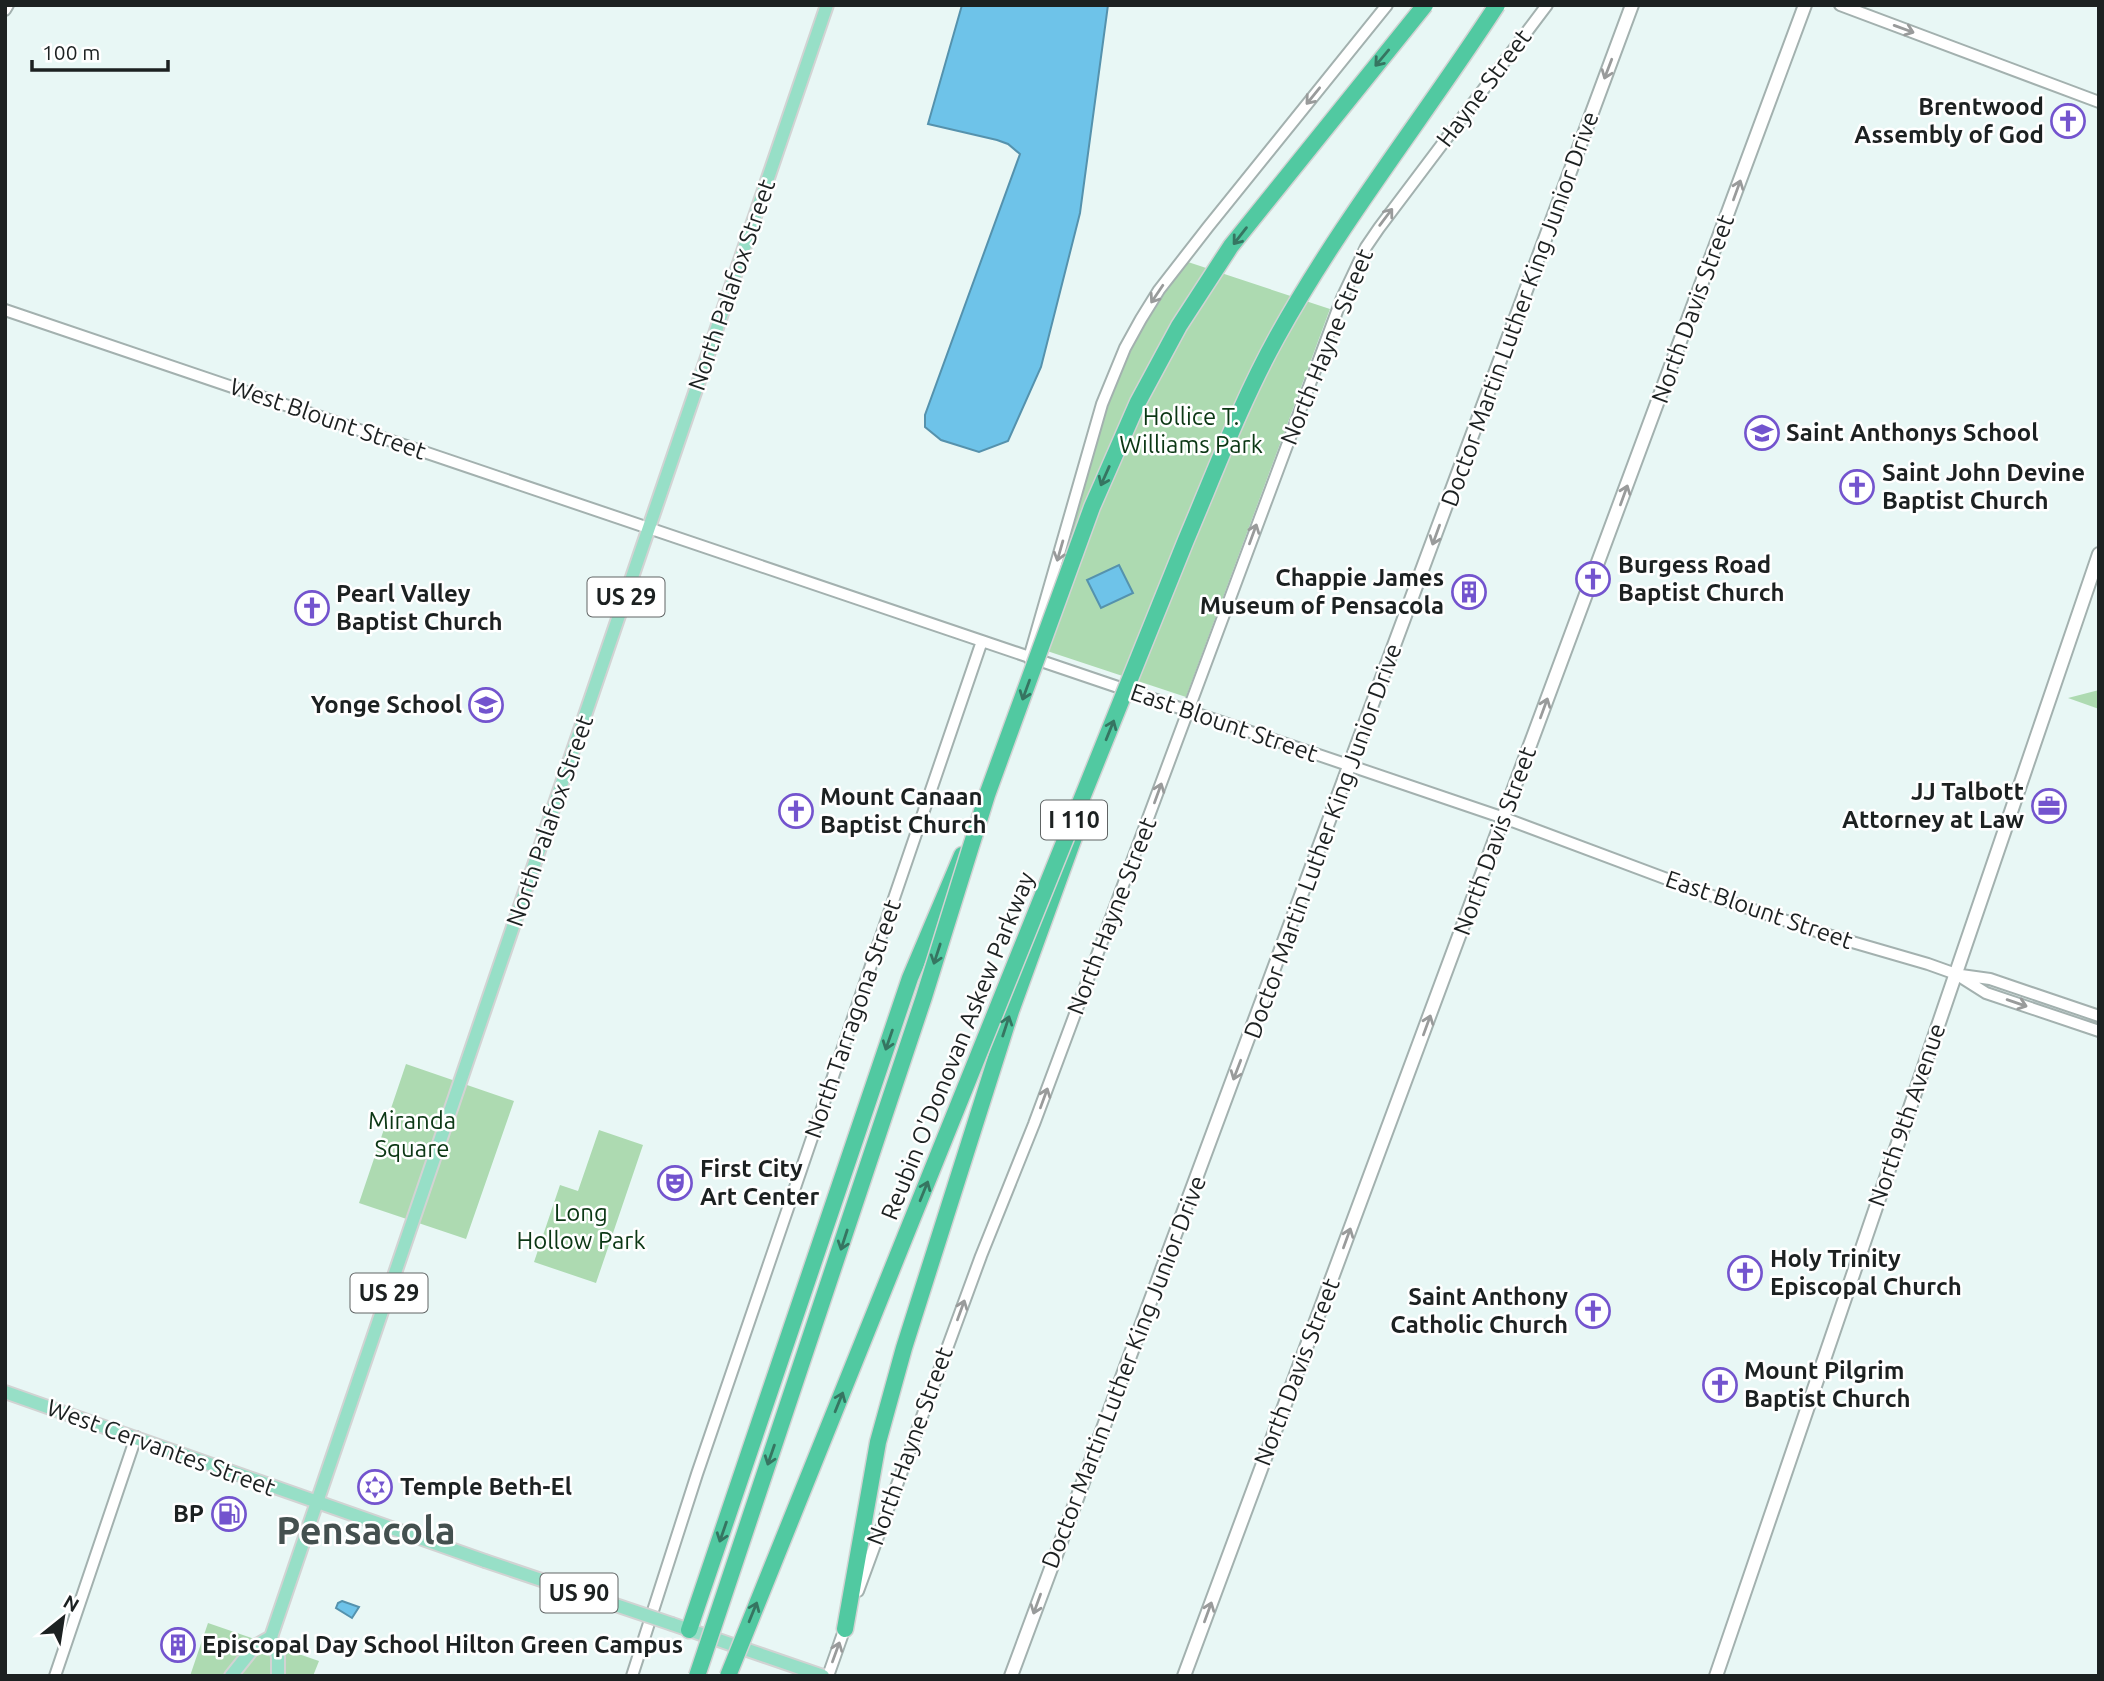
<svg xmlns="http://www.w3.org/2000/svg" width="2104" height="1681" font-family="Ubuntu,sans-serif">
	<rect width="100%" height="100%" fill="#e8f7f5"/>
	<path fill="#addab1" d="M1188,262L1330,309L1186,697L1035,647L1111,394C1131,346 1155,303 1188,262Z
		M2099,690V709L2068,698Z
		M406,1064L514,1101L466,1239L359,1203Z
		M599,1130L643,1145L596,1283L534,1262L560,1185L578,1191Z
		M208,1623L319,1661L313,1676H190Z"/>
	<path fill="#6ec3e9" stroke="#5592ad" stroke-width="2" d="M962,5H1108L1080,213L1041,367L1008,441L979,452L941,440L925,427V415L1020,154L1008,144L997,140L928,124Z
		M1119,565L1133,593L1101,608L1087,580Z
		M342,1601L359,1607L352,1618L336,1608L338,1603Z"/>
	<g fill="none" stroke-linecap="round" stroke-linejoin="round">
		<g stroke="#a3b1af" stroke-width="14">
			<path id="tertiary" d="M1840,5L2099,102
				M5,10L8,5
				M5,310L1351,766L1504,818L1715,897L1828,935L1928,964L1956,974L1986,993L2099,1031
				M1029,658L1102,404L1125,348L1141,319L1159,290L1208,227L1387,5
				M1961,975L1990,979L2099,1016
				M858,1591L981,1256L1034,1124L1342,298L1366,247L1379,228L1547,5
				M55,1676L136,1437
				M632,1676L697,1474L982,641
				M828,1676L847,1622"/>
		</g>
		<g stroke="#a3b1af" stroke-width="16">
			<path id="secondary" d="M1011,1676L1632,5
				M1184,1676L1805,5
				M1716,1676L2099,554"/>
		</g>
		<g stroke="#d2d3d3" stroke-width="16">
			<path id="primary" d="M5,1392L485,1561
				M672,1624L823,1676
				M231,1676L255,1646L271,1637
				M278,1676V1656L271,1637L827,5"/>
		</g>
		<g stroke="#d2d3d3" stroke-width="19">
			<path id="motorway" d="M845,1629L878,1442L904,1348L1011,1011L1084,810
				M689,1630L910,978L962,855"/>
		</g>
		<use href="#tertiary" stroke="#fff" stroke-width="10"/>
		<use href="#secondary" stroke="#fff" stroke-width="12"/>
		<use href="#primary" stroke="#97dfc7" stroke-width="12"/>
		<use href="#motorway" stroke="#51c9a1" stroke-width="16"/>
		<g stroke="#d2d3d3" stroke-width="16" stroke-linecap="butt">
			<path id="primary-bridge" d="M485,1561L672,1624"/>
		</g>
		<g stroke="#d2d3d3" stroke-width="19" stroke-linecap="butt">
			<path id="motorway-bridge" d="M697,1676L924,997L987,795L1092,507L1138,402L1179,326L1231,246L1425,5
				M728,1676L1186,540C1215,472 1241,402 1277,337C1341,221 1425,116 1497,5"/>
		</g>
		<use href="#primary-bridge" stroke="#97dfc7" stroke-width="12"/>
		<use href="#motorway-bridge" stroke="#51c9a1" stroke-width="16"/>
	</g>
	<defs><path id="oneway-shaft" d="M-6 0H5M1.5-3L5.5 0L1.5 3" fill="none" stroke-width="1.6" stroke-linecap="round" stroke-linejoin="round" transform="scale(1.75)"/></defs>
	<g stroke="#999b9b">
		<use href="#oneway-shaft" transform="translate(1904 29) rotate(20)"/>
		<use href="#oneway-shaft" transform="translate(1608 69) rotate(111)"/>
		<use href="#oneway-shaft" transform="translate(1313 96) rotate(129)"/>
		<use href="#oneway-shaft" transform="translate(1737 190) rotate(-70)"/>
		<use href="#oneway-shaft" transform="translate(1386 217) rotate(-53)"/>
		<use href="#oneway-shaft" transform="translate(1157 294) rotate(124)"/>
		<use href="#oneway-shaft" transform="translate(1624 495) rotate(-70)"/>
		<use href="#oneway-shaft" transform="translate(1253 534) rotate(-70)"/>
		<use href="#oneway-shaft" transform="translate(1436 535) rotate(110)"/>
		<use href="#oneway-shaft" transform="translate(1060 551) rotate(106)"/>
		<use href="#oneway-shaft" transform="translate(1544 708) rotate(-70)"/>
		<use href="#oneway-shaft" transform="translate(1158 793) rotate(-70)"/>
		<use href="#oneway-shaft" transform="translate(2017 1003) rotate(19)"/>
		<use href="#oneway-shaft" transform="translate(1427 1025) rotate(-70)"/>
		<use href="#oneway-shaft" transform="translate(1237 1070) rotate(111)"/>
		<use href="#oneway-shaft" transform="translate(1044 1098) rotate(-70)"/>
		<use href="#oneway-shaft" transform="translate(1347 1238) rotate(-70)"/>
		<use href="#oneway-shaft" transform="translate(961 1310) rotate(-70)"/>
		<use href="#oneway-shaft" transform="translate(1037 1604) rotate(110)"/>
		<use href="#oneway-shaft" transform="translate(1208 1612) rotate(-70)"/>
		<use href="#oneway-shaft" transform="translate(836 1652) rotate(-70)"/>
	</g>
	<g stroke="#367561">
		<use href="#oneway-shaft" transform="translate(1382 58) rotate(130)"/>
		<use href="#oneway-shaft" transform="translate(1240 236) rotate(128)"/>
		<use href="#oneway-shaft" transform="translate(1105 476) rotate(114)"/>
		<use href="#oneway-shaft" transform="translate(1026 690) rotate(110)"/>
		<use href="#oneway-shaft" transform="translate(1110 730) rotate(-68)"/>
		<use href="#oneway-shaft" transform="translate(937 954) rotate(108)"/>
		<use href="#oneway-shaft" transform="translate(1006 1026) rotate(-72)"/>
		<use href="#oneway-shaft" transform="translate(889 1040) rotate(109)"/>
		<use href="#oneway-shaft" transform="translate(924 1191) rotate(-68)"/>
		<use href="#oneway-shaft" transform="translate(844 1240) rotate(108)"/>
		<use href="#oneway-shaft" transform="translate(839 1402) rotate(-68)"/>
		<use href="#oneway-shaft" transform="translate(771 1455) rotate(109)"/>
		<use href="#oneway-shaft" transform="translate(723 1532) rotate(109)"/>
		<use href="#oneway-shaft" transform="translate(753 1612) rotate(-68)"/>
	</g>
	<defs>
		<g id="church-ring" transform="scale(1.75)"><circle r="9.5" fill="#fff" stroke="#7354ce" stroke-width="1.5"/><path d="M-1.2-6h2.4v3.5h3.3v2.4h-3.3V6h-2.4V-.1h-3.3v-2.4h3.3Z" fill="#7354ce"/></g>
		<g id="school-ring" transform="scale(1.75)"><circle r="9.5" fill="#fff" stroke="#7354ce" stroke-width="1.5"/><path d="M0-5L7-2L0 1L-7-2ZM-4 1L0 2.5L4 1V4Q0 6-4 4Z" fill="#7354ce"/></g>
		<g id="building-ring" transform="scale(1.75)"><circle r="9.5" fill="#fff" stroke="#7354ce" stroke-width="1.5"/><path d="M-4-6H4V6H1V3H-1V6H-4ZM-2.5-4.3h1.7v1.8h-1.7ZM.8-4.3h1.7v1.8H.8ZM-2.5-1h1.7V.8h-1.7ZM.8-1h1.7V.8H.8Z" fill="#7354ce"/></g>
		<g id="office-ring" transform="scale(1.75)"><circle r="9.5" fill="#fff" stroke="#7354ce" stroke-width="1.5"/><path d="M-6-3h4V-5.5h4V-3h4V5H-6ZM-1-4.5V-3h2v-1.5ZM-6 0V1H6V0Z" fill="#7354ce"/></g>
		<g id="theatre-ring" transform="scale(1.75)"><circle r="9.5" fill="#fff" stroke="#7354ce" stroke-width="1.5"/><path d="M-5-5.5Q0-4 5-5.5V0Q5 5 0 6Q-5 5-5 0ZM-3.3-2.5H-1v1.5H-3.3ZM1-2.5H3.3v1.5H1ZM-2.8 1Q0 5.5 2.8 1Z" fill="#7354ce"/></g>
		<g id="synagogue-ring" transform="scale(1.75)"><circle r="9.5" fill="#fff" stroke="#7354ce" stroke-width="1.5"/><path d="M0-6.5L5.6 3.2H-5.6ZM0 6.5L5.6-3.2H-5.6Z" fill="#7354ce"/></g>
		<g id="fuel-ring" transform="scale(1.75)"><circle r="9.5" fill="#fff" stroke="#7354ce" stroke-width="1.5"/><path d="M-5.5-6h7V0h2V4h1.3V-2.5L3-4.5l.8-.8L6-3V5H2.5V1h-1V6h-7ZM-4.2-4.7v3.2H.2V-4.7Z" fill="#7354ce"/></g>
	</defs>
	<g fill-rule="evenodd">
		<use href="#church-ring" x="2068" y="121"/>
		<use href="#school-ring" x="1762" y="433"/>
		<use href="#church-ring" x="1857" y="487"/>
		<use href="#church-ring" x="1593" y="579"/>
		<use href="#building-ring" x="1469" y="592"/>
		<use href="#church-ring" x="312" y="608"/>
		<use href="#school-ring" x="486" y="705"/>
		<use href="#office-ring" x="2049" y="806"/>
		<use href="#church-ring" x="796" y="811"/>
		<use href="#theatre-ring" x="675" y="1183"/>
		<use href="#church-ring" x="1745" y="1273"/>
		<use href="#church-ring" x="1593" y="1311"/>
		<use href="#church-ring" x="1720" y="1385"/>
		<use href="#synagogue-ring" x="375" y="1487"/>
		<use href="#fuel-ring" x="229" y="1514"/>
		<use href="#building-ring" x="178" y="1645"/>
	</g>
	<g text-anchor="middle" stroke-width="5" stroke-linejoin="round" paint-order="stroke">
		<g fill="#fff" stroke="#606464" stroke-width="2">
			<rect x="587.5" y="577.5" width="77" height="39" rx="5"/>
			<rect x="1041" y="800.5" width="66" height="39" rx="5"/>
			<rect x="350.5" y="1273.5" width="77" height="39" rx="5"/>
			<rect x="540.5" y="1573.5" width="77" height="39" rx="5"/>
		</g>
		<g font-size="23" font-weight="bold" fill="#1c2121">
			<text x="626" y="605">US 29</text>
			<text x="1074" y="828">I 110</text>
			<text x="389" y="1301">US 29</text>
			<text x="579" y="1601">US 90</text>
		</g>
		<g font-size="24" fill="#1c2121" stroke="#fff">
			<text transform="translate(1484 88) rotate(-53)" y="8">Hayne Street</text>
			<text transform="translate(732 285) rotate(-71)" y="8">North Palafox Street</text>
			<text transform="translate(1520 309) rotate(-70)" y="8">Doctor Martin Luther King Junior Drive</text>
			<text transform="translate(1693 309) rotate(-70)" y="8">North Davis Street</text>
			<text transform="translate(1327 347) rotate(-68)" y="8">North Hayne Street</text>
			<text transform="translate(328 419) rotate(19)" y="8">West Blount Street</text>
			<text transform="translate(1224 723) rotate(19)" y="8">East Blount Street</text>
			<text transform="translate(550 821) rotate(-71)" y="8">North Palafox Street</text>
			<text transform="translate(1323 841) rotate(-70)" y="8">Doctor Martin Luther King Junior Drive</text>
			<text transform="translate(1495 841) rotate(-70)" y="8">North Davis Street</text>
			<text transform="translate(1759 910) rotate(19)" y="8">East Blount Street</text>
			<text transform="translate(1112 916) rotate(-69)" y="8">North Hayne Street</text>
			<text transform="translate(853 1019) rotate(-71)" y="8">North Tarragona Street</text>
			<text transform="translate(958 1046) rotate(-68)" y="8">Reubin O'Donovan Askew Parkway</text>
			<text transform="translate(1907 1115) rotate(-71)" y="8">North 9th Avenue</text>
			<text transform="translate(1124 1372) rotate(-69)" y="8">Doctor Martin Luther King Junior Drive</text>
			<text transform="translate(1297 1372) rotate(-69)" y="8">North Davis Street</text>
			<text transform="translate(910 1446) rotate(-70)" y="8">North Hayne Street</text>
			<text transform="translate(161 1448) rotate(20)" y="8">West Cervantes Street</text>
		</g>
		<g font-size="24" font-weight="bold" fill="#1c2121" stroke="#fff" text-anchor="start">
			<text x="2044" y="115" text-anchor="end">Brentwood<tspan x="2044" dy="28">Assembly of God</tspan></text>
			<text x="1786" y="441">Saint Anthonys School</text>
			<text x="1882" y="481">Saint John Devine<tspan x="1882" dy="28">Baptist Church</tspan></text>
			<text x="1618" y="573">Burgess Road<tspan x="1618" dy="28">Baptist Church</tspan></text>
			<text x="1444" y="586" text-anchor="end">Chappie James<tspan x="1444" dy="28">Museum of Pensacola</tspan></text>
			<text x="336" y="602">Pearl Valley<tspan x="336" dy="28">Baptist Church</tspan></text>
			<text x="462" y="713" text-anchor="end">Yonge School</text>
			<text x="2024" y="800" text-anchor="end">JJ Talbott<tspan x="2024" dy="28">Attorney at Law</tspan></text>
			<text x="820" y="805">Mount Canaan<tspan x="820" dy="28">Baptist Church</tspan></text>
			<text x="700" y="1177">First City<tspan x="700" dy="28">Art Center</tspan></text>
			<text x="1770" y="1267">Holy Trinity<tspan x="1770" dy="28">Episcopal Church</tspan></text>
			<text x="1568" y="1305" text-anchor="end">Saint Anthony<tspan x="1568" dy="28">Catholic Church</tspan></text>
			<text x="1744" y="1379">Mount Pilgrim<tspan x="1744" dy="28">Baptist Church</tspan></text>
			<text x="400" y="1495">Temple Beth-El</text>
			<text x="204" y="1522" text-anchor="end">BP</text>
			<text x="202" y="1653">Episcopal Day School Hilton Green Campus</text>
		</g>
		<g font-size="24" fill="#0b3714" stroke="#fff">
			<text x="1191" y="425">Hollice T.<tspan x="1191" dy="28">Williams Park</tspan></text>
			<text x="412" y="1129">Miranda<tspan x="412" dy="28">Square</tspan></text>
			<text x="581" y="1221">Long<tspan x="581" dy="28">Hollow Park</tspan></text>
		</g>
		<g font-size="38" font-weight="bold" fill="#44504f" stroke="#fff">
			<text x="366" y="1544">Pensacola</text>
		</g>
	</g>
	<rect width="2104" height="1681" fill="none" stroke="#1c2121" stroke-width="14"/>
	<g transform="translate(63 1618) rotate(30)" stroke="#ffffff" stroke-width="5" paint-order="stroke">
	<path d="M0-5L12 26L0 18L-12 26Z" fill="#1c2121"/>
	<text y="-10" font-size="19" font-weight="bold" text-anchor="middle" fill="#1c2121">N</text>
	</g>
	<path d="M32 60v10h136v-10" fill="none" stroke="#1c2121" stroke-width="3.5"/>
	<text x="42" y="60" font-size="21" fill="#1c2121" stroke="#ffffff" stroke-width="5" paint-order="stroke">100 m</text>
</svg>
